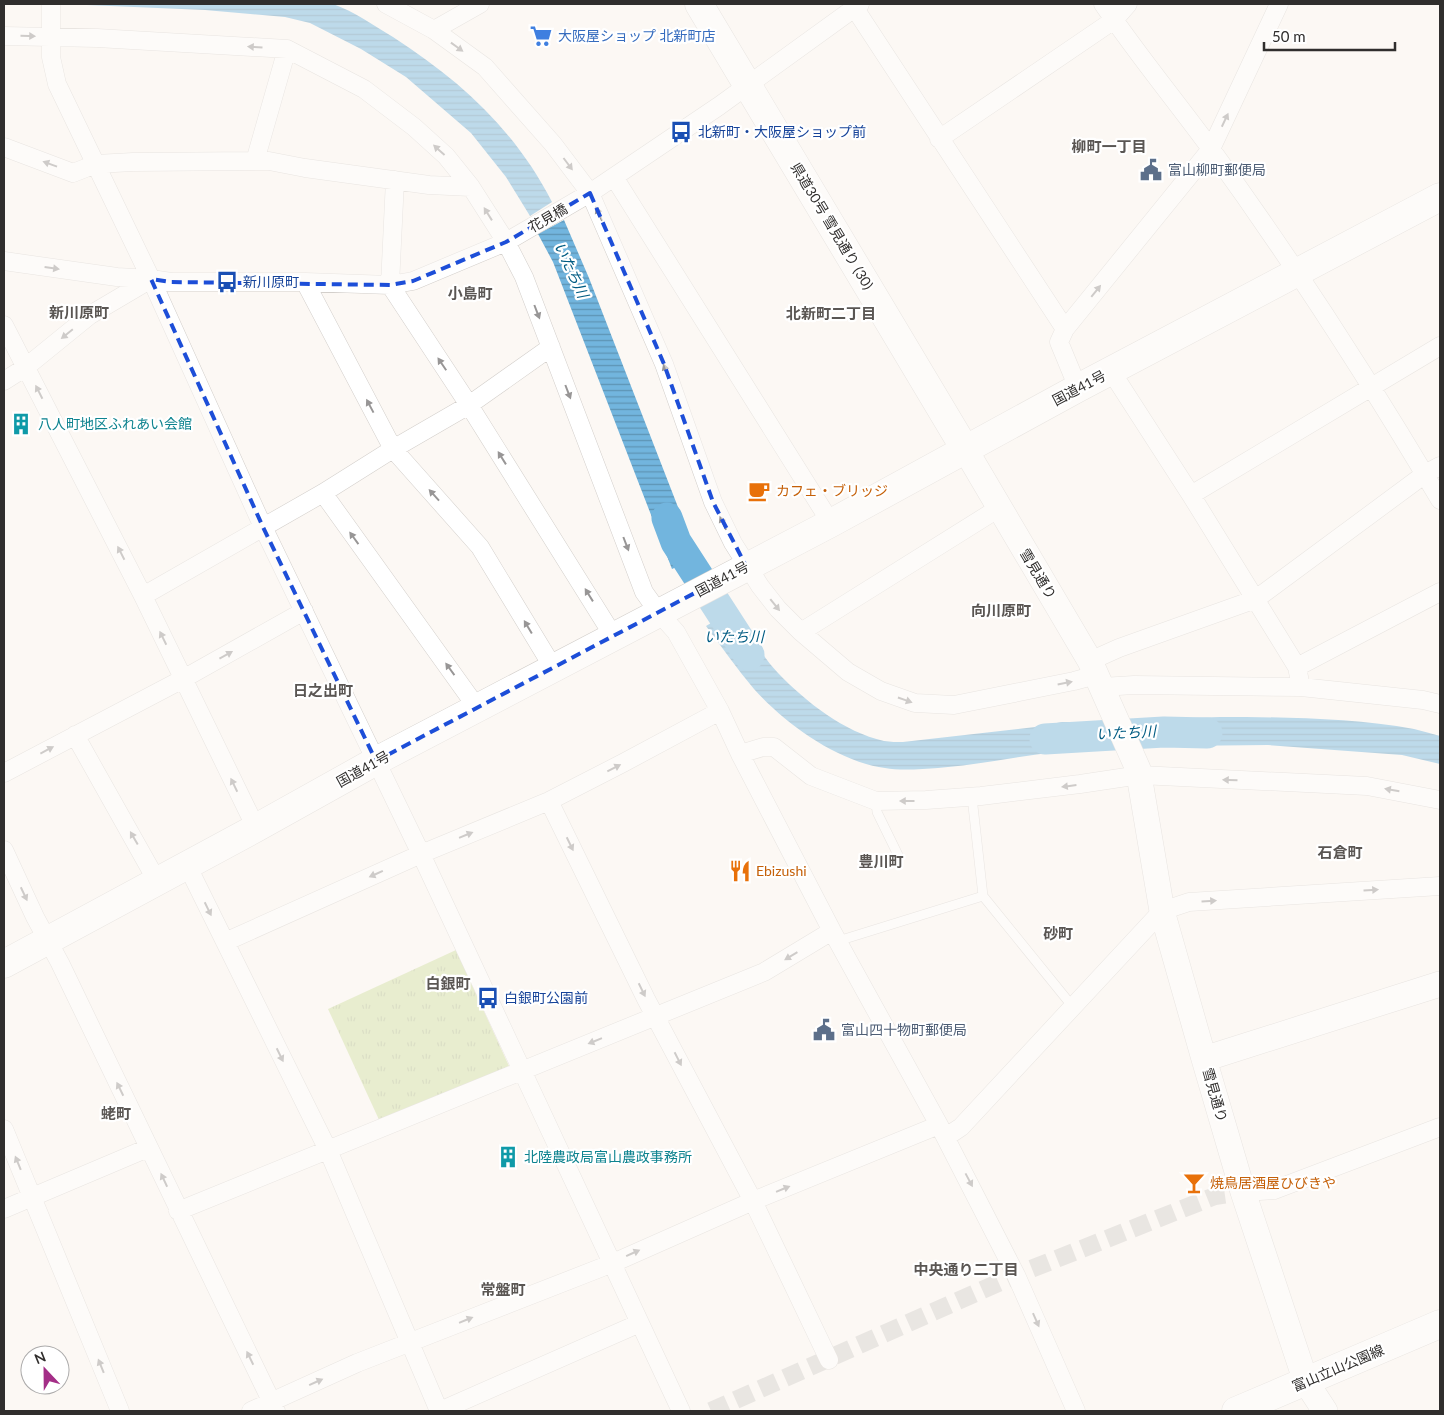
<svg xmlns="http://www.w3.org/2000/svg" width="1444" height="1415" font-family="Lato,'Noto Sans JP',sans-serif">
	<defs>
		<pattern id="park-tufts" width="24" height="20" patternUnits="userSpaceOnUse" patternTransform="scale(1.25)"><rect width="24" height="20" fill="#d1e0a3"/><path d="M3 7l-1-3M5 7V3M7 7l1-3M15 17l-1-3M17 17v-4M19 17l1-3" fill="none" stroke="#b4c08d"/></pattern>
		<pattern id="water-rules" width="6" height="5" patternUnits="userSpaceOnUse" patternTransform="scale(1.25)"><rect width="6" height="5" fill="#72b5de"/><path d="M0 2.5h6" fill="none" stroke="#5e94b4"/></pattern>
	</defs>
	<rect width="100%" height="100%" fill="#fcf8f4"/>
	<path fill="url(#park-tufts)" d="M456,950L509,1066L381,1124L328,1009Z"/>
	<path fill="url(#water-rules)" d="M63,4H333C355,12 373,25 393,37C461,81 515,130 552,202L530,216L506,177L471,133L406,77L361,49L310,23L285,17L205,10Z
		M564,220L589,278L697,556L690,559L687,557L682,558L683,564L672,569L553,262L538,234Z
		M736,609C748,631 761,655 778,673C806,702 844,732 884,741C890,742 897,742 903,742L1035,727L1062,722H1081L1092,749C1040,751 990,764 938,768C923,769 900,771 885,768C838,762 785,724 754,689C737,669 722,647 706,626L718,619L720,623L727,619L725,615Z
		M1220,717C1283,717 1352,718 1414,729C1423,731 1432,734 1440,736V764L1402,755L1268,745L1170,746L1159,719Z"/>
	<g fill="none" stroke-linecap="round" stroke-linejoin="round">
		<path stroke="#72b5de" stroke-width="31" d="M667,518L676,542L749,655
			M1045,739L1164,732L1207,733"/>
		<path stroke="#d3d0cc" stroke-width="18" stroke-dasharray="18 9" stroke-linecap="butt" d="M711,1411L1016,1275L1215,1196L1243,1192"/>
		<g stroke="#d3cfcb" stroke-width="10">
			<path id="lane" d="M972,797L983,896L1073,1007
				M876,801L877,812L898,855
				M838,941L983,896"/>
		</g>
		<g stroke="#d3cfcb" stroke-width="19">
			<path id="street" d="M51,4V57L57,84L151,279L263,527L421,854L681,1411
				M386,4L434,30L485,67L553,144L590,193L664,364L713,502L733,543L760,586L778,609L801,632L848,672L881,691L915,703L954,705L1074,681L1096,675
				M852,4L1065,329
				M1103,4C1137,54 1175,100 1211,149C1293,262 1369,380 1440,500
				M434,30L480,4
				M4,36L97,38L287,49L364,89L414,127L446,156L471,187L506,242L524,277L644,592L659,613L676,632L720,711L740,754L832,931L939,1125L1016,1275L1076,1411
				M939,139L1114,20L1128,4
				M4,147L73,173L96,164L133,162L269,161L305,168L429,185L471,187
				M255,161L287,49
				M614,177L831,523
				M395,180L390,285L469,405L614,637
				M4,261L117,277L151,279L171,282H305L390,285L413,281L506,242L590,193L719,106L860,4
				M305,282L393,449L480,547L554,669
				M4,325L143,596L256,828
				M1111,371L1191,495L1297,667L1301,687
				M4,381L26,367L90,315L151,279
				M1078,388L1059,342L1065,329L1211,149L1279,4
				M323,493L478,709
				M1191,495L1440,346
				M143,596L323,493L393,449L469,405L551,347
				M801,632L999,508
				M1090,661L1119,648L1256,599L1425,474L1440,466
				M1297,667L1440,592
				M1102,687L1134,685L1301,687L1423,700L1440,704
				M75,735L157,881
				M740,754L763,747H774L811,776L876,801L926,800L981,796L1080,784L1140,775L1367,786L1440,800
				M4,773L183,679L304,611
				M549,801L646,999L753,1201L829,1360
				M4,850L35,917L60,963L276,1411
				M187,865L328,1150L439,1411
				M225,942L421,854L549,801L623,763L720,711
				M4,1129L120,1411
				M946,1137L961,1127L1162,911L1189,902L1440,886
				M1243,1192L1274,1190L1440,1127
				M4,1209L148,1148
				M178,1211L764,972L832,931
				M251,1411L357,1363L613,1263L753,1201L939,1125
				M440,1411L640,1323"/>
		</g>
		<g stroke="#d3cfcb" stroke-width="26">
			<path id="secondary" d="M965,449L1090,661L1138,769L1162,911L1204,1059L1243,1192L1306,1382L1325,1411
				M1204,1059L1440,984"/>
		</g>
		<g stroke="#d3cfcb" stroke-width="29">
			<path id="primary" d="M699,4L965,449
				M1236,1411L1440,1324"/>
		</g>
		<g stroke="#d3cfcb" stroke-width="29">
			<path id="highway" d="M4,964L256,828L376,761L831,523L1078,388L1440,197"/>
		</g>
		<use href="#lane" stroke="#fff" stroke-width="9"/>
		<use href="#street" stroke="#fff" stroke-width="18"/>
		<use href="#secondary" stroke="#fff" stroke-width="25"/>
		<use href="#primary" stroke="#fff" stroke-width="28"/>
		<use href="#highway" stroke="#fff" stroke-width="28"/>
	</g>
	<defs><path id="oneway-solid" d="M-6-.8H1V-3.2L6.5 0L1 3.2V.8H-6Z" transform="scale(1.25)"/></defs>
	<g fill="#989696">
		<use href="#oneway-solid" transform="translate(28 36) rotate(1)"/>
		<use href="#oneway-solid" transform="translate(255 47) rotate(-177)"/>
		<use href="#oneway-solid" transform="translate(457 47) rotate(36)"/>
		<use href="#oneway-solid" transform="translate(1225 120) rotate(-65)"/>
		<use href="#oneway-solid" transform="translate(439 150) rotate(-138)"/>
		<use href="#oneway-solid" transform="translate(50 164) rotate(-160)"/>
		<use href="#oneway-solid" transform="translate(568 164) rotate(53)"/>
		<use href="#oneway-solid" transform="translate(488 214) rotate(-122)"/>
		<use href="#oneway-solid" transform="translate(599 214) rotate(-114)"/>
		<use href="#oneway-solid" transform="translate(52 268) rotate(8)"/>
		<use href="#oneway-solid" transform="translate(1096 291) rotate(-51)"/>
		<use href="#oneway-solid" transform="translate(537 312) rotate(69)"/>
		<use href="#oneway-solid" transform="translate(67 334) rotate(141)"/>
		<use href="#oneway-solid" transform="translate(442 364) rotate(-124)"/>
		<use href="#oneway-solid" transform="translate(666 371) rotate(-110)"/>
		<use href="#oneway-solid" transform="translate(39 392) rotate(-117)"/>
		<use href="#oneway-solid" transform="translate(568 392) rotate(69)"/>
		<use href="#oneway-solid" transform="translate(370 406) rotate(-118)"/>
		<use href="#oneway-solid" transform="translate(502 458) rotate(-122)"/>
		<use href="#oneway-solid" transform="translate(434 495) rotate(-132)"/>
		<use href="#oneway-solid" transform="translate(723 523) rotate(-115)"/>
		<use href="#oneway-solid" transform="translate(354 538) rotate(-126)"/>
		<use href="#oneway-solid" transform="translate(626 544) rotate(69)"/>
		<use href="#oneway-solid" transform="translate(121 553) rotate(-117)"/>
		<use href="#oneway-solid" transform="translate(589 595) rotate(-122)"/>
		<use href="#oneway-solid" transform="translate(775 605) rotate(51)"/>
		<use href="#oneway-solid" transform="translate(528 627) rotate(-121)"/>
		<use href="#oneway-solid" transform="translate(163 638) rotate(-116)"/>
		<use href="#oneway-solid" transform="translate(226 655) rotate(-29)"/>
		<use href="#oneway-solid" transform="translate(450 669) rotate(-126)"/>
		<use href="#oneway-solid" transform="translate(1065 683) rotate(-11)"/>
		<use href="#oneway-solid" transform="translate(905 700) rotate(19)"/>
		<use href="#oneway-solid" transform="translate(47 750) rotate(-28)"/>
		<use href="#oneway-solid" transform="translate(614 768) rotate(-27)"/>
		<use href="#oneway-solid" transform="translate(1230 780) rotate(-178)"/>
		<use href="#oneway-solid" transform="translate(234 785) rotate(-116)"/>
		<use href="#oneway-solid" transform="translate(1069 786) rotate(173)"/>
		<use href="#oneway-solid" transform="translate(1392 790) rotate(-170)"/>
		<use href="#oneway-solid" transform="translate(907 801) rotate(180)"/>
		<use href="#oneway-solid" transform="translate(466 835) rotate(-22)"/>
		<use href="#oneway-solid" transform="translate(134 838) rotate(-120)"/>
		<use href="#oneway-solid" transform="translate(570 844) rotate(64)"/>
		<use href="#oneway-solid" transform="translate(376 874) rotate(156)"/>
		<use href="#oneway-solid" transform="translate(1371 890) rotate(-4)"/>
		<use href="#oneway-solid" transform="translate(24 894) rotate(65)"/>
		<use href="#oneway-solid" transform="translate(1209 901) rotate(-4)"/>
		<use href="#oneway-solid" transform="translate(208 909) rotate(64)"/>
		<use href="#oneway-solid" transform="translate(791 956) rotate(149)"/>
		<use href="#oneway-solid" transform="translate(642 990) rotate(64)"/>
		<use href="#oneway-solid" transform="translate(595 1041) rotate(158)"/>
		<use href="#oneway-solid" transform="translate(280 1055) rotate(64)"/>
		<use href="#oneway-solid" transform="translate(678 1059) rotate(63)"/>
		<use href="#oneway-solid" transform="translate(120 1089) rotate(-116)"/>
		<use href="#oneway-solid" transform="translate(18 1163) rotate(-112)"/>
		<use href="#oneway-solid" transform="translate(164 1180) rotate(-115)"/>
		<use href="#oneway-solid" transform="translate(969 1180) rotate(62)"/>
		<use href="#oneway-solid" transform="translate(783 1189) rotate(-22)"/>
		<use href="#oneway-solid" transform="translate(633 1253) rotate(-24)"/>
		<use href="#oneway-solid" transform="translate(466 1320) rotate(-22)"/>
		<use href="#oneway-solid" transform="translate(1036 1320) rotate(66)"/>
		<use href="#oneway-solid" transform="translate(250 1358) rotate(-116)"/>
		<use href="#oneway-solid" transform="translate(101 1366) rotate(-112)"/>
		<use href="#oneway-solid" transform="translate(316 1382) rotate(-24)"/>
	</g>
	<path d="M0 0H1444V1415H0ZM590,193L664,364L713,502L746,566L376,761L263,527L151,279L171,282L390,285L413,281L506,242Z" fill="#fcf8f4" fill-opacity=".55" fill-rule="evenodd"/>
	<path fill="none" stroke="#1d4ed8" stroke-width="4" stroke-dasharray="10 6" stroke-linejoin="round" d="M590,193L664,364L713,502L746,566L376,761L263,527L151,279L171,282L390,285L413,281L506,242Z"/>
	<defs>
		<g id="supermarket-bare" transform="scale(1.725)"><path d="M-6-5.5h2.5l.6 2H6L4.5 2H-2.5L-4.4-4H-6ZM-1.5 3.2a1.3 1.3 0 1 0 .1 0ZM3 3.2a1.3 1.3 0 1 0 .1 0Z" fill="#3f7fe0" stroke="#fff" stroke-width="2.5" paint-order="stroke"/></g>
		<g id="bus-bare" transform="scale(1.725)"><path d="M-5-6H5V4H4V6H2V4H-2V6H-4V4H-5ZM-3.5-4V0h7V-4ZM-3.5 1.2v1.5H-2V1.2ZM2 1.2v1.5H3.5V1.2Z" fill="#1a4fb4" stroke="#fff" stroke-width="2.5" paint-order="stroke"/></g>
		<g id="civic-bare" transform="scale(1.725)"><path d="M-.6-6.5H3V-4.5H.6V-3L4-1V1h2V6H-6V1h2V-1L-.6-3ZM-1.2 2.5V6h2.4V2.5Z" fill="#5c6f8a" stroke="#fff" stroke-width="2.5" paint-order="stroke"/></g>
		<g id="building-bare" transform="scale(1.725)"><path d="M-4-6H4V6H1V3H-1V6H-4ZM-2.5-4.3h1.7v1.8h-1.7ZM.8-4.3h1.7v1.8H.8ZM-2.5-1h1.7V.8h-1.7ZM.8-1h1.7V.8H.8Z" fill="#0f9aa8" stroke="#fff" stroke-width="2.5" paint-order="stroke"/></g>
		<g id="cafe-bare" transform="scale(1.725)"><path d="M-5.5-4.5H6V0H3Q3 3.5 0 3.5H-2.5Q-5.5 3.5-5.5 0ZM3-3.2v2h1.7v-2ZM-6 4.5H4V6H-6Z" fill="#e8710a" stroke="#fff" stroke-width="2.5" paint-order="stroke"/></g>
		<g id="restaurant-bare" transform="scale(1.725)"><path d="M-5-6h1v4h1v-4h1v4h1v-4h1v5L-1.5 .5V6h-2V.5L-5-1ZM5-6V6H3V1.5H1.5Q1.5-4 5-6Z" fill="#e8710a" stroke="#fff" stroke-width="2.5" paint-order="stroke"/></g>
		<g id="bar-bare" transform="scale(1.725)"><path d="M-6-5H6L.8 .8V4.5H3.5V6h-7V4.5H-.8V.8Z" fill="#e8710a" stroke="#fff" stroke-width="2.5" paint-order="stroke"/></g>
	</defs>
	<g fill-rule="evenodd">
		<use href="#supermarket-bare" x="541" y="36"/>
		<use href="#bus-bare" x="681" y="132"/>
		<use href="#civic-bare" x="1151" y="170"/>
		<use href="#bus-bare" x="227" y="282"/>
		<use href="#building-bare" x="21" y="424"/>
		<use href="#cafe-bare" x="759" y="491"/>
		<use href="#restaurant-bare" x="740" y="871"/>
		<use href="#bus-bare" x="488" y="998"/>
		<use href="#civic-bare" x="824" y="1030"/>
		<use href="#building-bare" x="508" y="1157"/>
		<use href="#bar-bare" x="1194" y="1183"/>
	</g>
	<g text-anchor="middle" stroke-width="4.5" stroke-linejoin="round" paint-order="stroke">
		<g font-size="14" fill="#366cbe" stroke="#fff" text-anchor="start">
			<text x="558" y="41">大阪屋ショップ 北新町店</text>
		</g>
		<g font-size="14" fill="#164399" stroke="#fff" text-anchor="start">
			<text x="698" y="137">北新町・大阪屋ショップ前</text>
			<text x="243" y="287">新川原町</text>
			<text x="504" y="1003">白銀町公園前</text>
		</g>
		<g font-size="14" fill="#4e5e75" stroke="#fff" text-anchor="start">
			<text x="1168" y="175">富山柳町郵便局</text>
			<text x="841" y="1035">富山四十物町郵便局</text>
		</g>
		<g font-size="14" fill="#302e2d" stroke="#fff">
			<text transform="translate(548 218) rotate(-30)" y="5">花見橋</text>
			<text transform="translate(832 226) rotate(59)" y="5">県道30号 雪見通り (30)</text>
			<text transform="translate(1079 388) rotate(-28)" y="5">国道41号</text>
			<text transform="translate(1038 574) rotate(59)" y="5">雪見通り</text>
			<text transform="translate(722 579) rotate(-28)" y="5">国道41号</text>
			<text transform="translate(363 769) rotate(-29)" y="5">国道41号</text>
			<text transform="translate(1215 1095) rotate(74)" y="5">雪見通り</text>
			<text transform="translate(1338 1368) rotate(-23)" y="5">富山立山公園線</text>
		</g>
		<g font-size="14" fill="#0d838f" stroke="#fff" text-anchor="start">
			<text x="38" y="429">八人町地区ふれあい会館</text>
			<text x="524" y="1162">北陸農政局富山農政事務所</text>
		</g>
		<g font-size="14" fill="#c56008" stroke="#fff" text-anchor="start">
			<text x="776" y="496">カフェ・ブリッジ</text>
			<text x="756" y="876">Ebizushi</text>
			<text x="1210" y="1188">焼鳥居酒屋ひびきや</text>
		</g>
		<g font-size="15" font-weight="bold" fill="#5a5653" stroke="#fff">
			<text x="1109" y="152">柳町一丁目</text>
			<text x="470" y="299">小島町</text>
			<text x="79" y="318">新川原町</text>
			<text x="831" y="319">北新町二丁目</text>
			<text x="1001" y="616">向川原町</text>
			<text x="323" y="696">日之出町</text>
			<text x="1340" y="858">石倉町</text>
			<text x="881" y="867">豊川町</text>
			<text x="1058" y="939">砂町</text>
			<text x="448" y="989">白銀町</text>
			<text x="116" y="1119">蛯町</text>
			<text x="966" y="1275">中央通り二丁目</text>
			<text x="503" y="1295">常盤町</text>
		</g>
		<g font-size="15" font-style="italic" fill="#025c83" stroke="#fff">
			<text transform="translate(571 270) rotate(65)" y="5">いたち川</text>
			<text x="734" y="642">いたち川</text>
			<text transform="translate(1126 733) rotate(-3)" y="5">いたち川</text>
		</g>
	</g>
	<rect width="1444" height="1415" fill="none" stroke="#302e2d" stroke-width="10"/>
	<g transform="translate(45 1370) rotate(338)"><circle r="24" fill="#ffffff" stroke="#acabab"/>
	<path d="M0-4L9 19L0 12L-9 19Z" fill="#a42e87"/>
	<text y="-8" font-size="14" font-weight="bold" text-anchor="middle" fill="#302e2d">N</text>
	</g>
	<path d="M1264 42v8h131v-8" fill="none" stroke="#302e2d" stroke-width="2.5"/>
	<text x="1272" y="42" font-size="15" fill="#302e2d" stroke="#ffffff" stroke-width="4" paint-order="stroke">50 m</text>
</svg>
